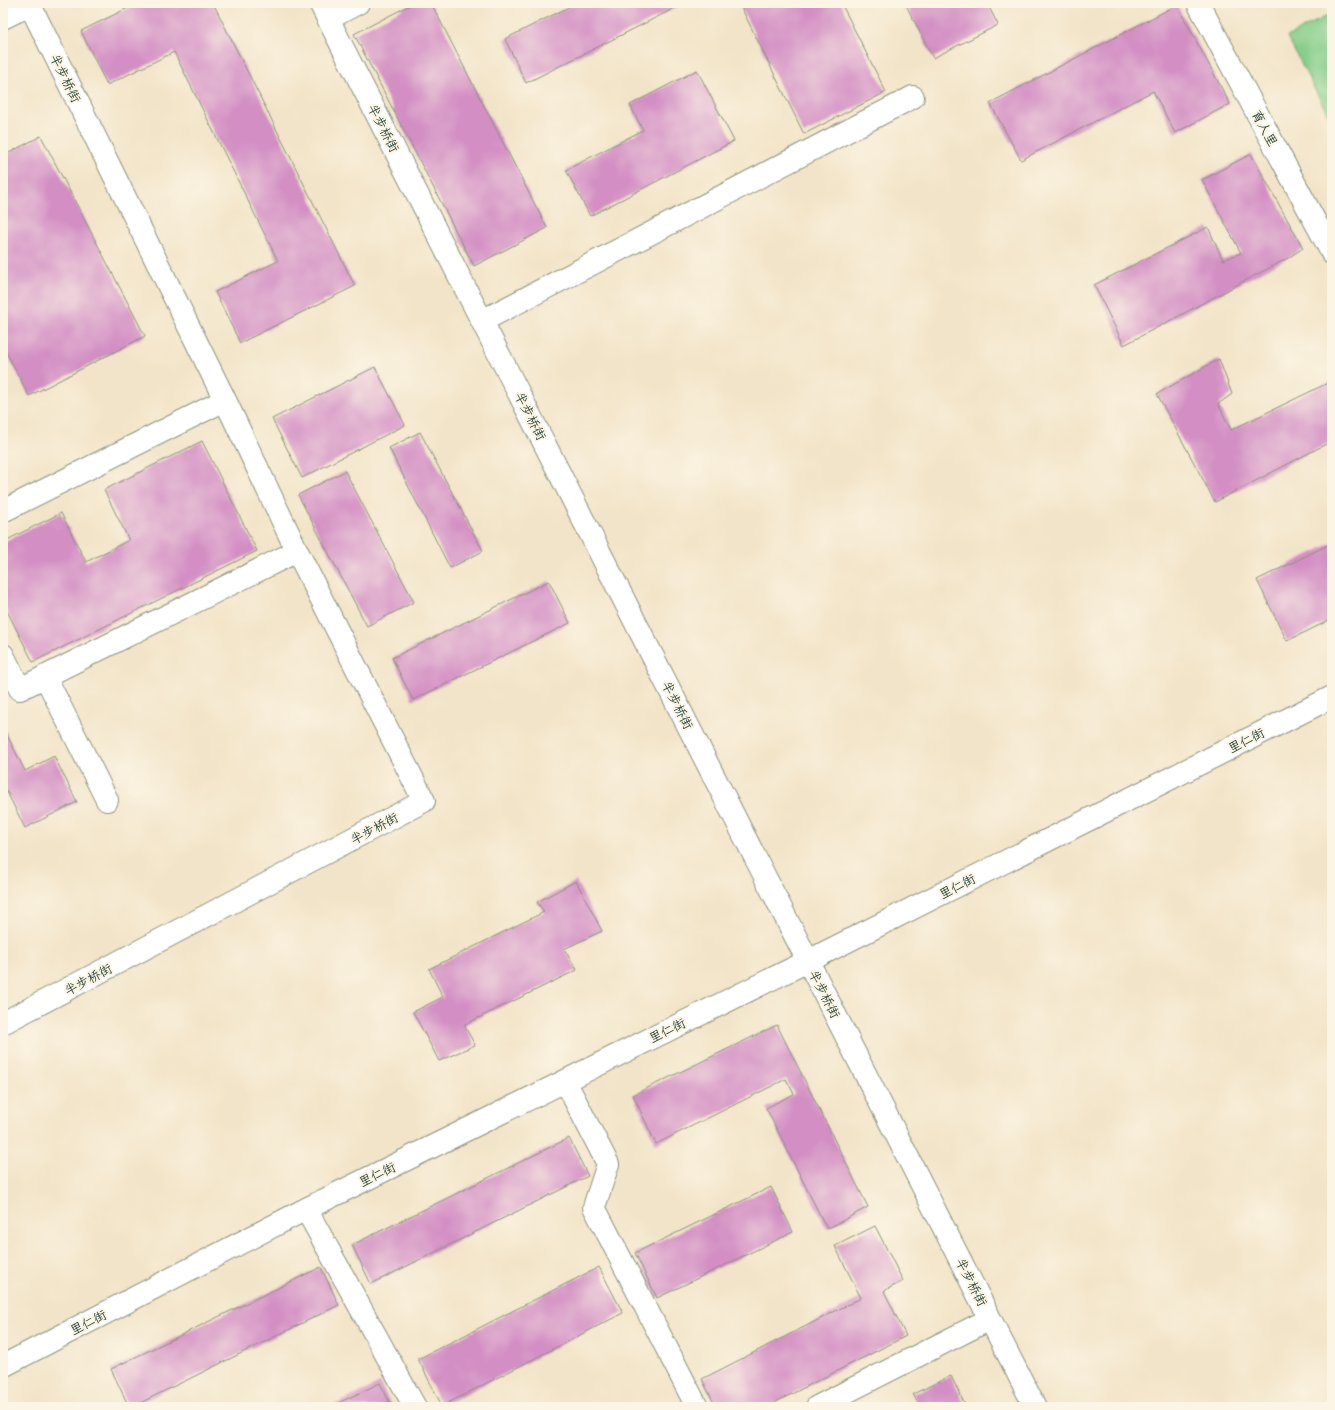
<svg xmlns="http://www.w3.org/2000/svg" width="1335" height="1410" font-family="Mali,'LXGW WenKai TC',sans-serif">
	<rect width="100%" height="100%" fill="#fcf5e5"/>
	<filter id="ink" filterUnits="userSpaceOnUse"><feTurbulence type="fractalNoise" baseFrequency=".025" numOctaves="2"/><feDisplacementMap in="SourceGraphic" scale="8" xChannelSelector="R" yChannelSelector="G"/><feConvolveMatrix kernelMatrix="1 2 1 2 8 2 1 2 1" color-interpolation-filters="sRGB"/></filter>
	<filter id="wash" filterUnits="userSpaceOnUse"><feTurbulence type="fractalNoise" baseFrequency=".012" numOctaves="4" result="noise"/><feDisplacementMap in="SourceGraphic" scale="16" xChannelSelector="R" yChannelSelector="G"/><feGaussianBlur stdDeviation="0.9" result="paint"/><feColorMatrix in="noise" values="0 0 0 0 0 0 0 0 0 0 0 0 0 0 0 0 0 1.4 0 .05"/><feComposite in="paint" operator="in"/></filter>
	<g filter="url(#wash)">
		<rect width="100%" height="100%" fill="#f2e4c8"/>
		<path fill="#86ce8a" stroke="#52865f" d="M1332,13V122L1287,37Z"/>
		<g id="blocks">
			<path fill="#d38fc4" d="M138,3H213L355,286L240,343L215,292L278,261L174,52L107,85L81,31Z
				M414,3H431L547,228L474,266L354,34Z
				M577,3H685L526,83L505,39Z
				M739,3H841L886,92L804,134Z
				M905,3H987L998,25L933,58Z
				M1177,5L1230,104L1175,133L1153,91L1021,160L990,103Z
				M697,70L734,141L590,216L566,170L643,130L630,105Z
				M41,136L145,336L29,396L3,346V156Z
				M1251,154L1303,248L1288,258L1124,345L1094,285L1208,227L1223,260L1241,253L1202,180Z
				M1219,359L1232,394L1218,404L1231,430L1332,381V441L1215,502L1157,394Z
				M375,367L405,425L302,478L272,419Z
				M420,432L483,551L450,568L389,448Z
				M202,441L257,551L33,662L3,603V542L61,513L86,562L129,540L104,490Z
				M345,471L414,602L367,626L298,495Z
				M1332,543V619L1287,641L1257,580Z
				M549,581L570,623L413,700L392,658Z
				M3,727L25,771L54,756L77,802L25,828L3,784Z
				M576,881L602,931L564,949L577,970L464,1025L475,1045L439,1061L413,1012L443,997L429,969L544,912L537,902Z
				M777,1025L868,1207L827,1229L766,1108L794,1094L786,1079L656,1144L633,1095Z
				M569,1138L588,1176L371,1284L352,1245Z
				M771,1187L793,1232L657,1298L635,1253Z
				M875,1226L903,1281L884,1291L906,1336L766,1407H716L702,1379L861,1298L835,1246Z
				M321,1267L339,1305L132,1407H129L111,1369Z
				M599,1267L623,1313L442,1406L418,1359Z
				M951,1376L966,1407H920L913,1394Z
				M380,1383L392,1407H330Z"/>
		</g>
	</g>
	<g filter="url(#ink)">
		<use href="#blocks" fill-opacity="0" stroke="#88907e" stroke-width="1"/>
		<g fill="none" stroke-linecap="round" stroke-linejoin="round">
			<g stroke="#88907e" stroke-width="24">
				<path id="minor" d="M320,3L1035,1407
					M1198,3L1332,253
					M3,18L33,3
					M328,19L358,3
					M482,321L913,97
					M3,511L225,400
					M3,655L20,689L297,551
					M45,676L107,800
					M3,1023L424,801L297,551L225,400L29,3
					M565,1081L608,1164L594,1207L697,1407
					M306,1209L415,1407
					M3,1366L306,1209L808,961L1332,697
					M817,1407L990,1319"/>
			</g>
			<use href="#minor" stroke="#fff" stroke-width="22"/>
		</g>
	</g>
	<g text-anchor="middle" stroke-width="4" stroke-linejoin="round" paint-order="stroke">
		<g font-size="13" fill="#1f3d34" stroke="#fcf5e5">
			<text transform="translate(66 78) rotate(64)" y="5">半步桥街</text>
			<text transform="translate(384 128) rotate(63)" y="5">半步桥街</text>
			<text transform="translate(1265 128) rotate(62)" y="5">育人里</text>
			<text transform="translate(531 416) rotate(63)" y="5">半步桥街</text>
			<text transform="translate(678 705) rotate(63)" y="5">半步桥街</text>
			<text transform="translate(1246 740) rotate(-27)" y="5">里仁街</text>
			<text transform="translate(374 828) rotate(-28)" y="5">半步桥街</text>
			<text transform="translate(957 886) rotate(-27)" y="5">里仁街</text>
			<text transform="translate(88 979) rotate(-28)" y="5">半步桥街</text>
			<text transform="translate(825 994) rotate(63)" y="5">半步桥街</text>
			<text transform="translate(667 1030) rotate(-26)" y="5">里仁街</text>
			<text transform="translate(377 1174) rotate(-26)" y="5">里仁街</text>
			<text transform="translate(972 1282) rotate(63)" y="5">半步桥街</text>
			<text transform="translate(88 1322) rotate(-27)" y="5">里仁街</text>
		</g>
	</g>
	<rect width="1335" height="1410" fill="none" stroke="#fcf5e5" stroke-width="16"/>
</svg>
